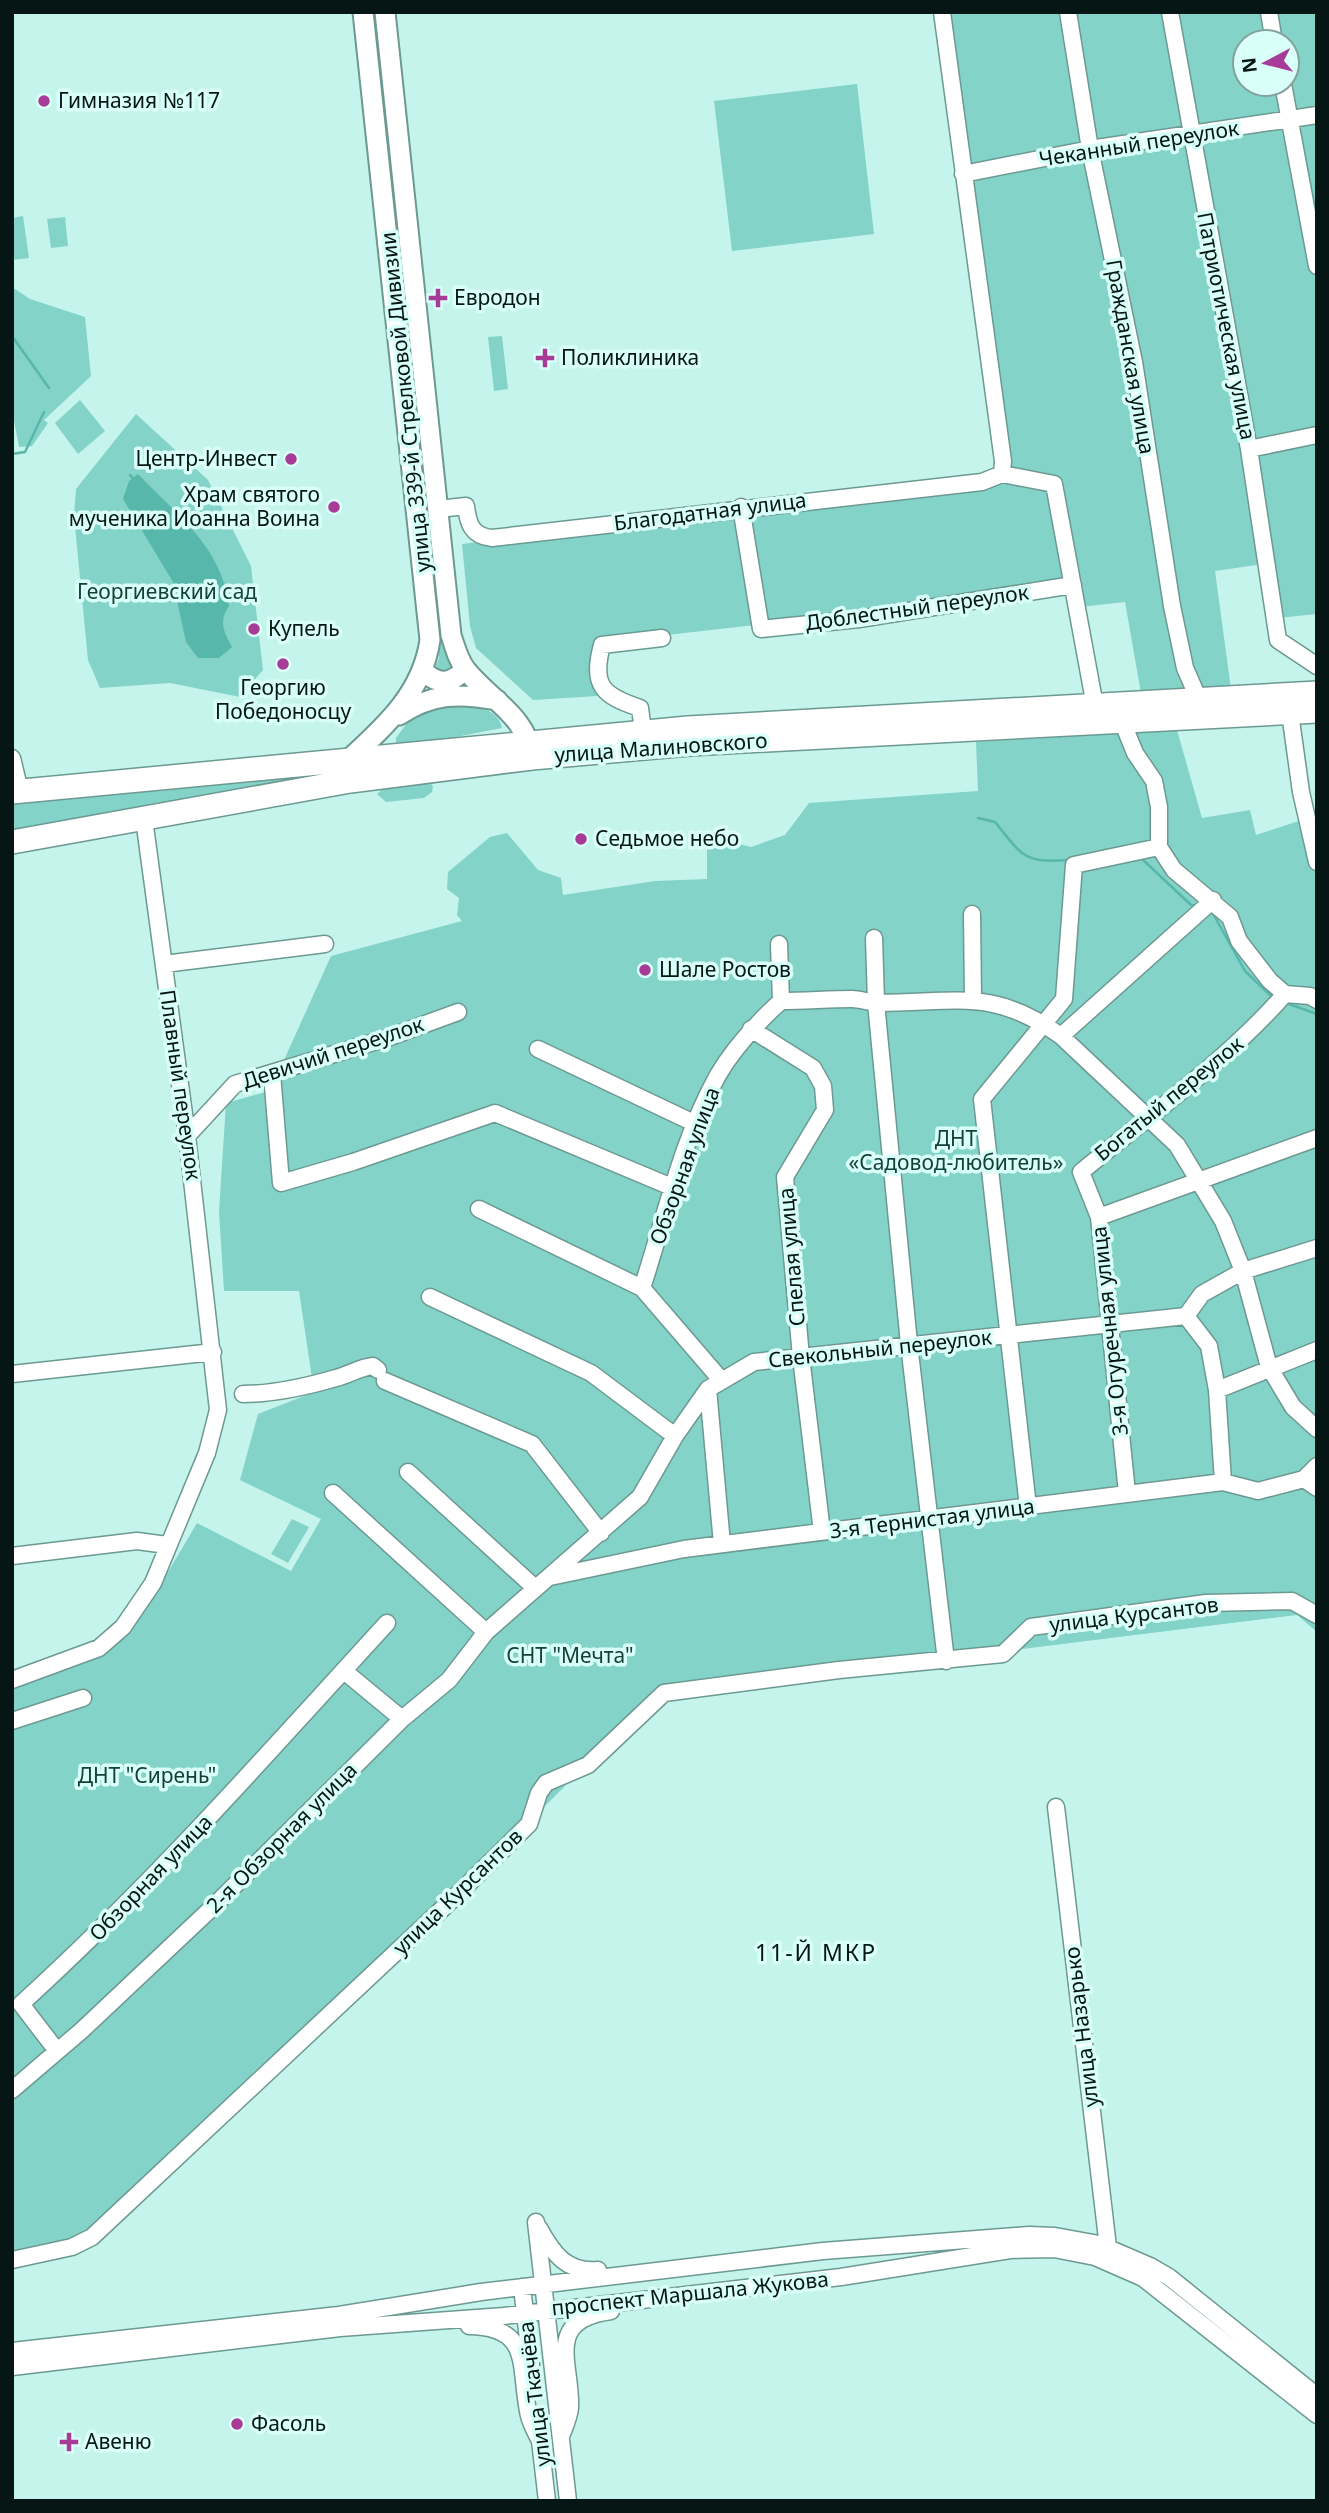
<svg xmlns="http://www.w3.org/2000/svg" width="1329" height="2513" font-family="'Noto Sans',sans-serif">
	<rect width="100%" height="100%" fill="#c5f4ec"/>
	<path fill="#83d3c8" fill-rule="evenodd" d="M372,12H377L403,254L398,255Z
		M946,12H1317V614L1278,618L1270,563L1215,571L1231,689L1141,693L1125,602L1080,607L1076,581L904,608L596,643L592,663L597,696L533,700L476,648L470,626L462,544L1007,478ZM1245,42H1287V84H1245Z
		M857,84L874,234L732,251L714,101Z
		M23,216L29,258L12,260V218Z
		M65,217L68,246L51,248L47,219Z
		M12,287L30,299L85,317L91,376L44,420L48,423L32,446L19,447L12,410Z
		M502,336L508,389L494,391L488,337Z
		M415,386L443,639L455,671L433,673L439,658V640Z
		M80,400L105,431L78,454L55,423Z
		M136,414L208,480L251,566L263,670L240,697L170,683L100,688L88,660L74,516L76,489Z
		M442,700C461,703 498,704 502,728L451,738L396,743V738L412,716Z
		M1177,730L1202,818L1250,810L1256,835L1317,815V1632L1297,1615L657,1694L351,2000L110,2229L12,2267V1682L108,1648L145,1611L197,1523L291,1571L321,1519L240,1480L258,1414L314,1392L299,1291H224L219,1211L226,1103L270,1091L331,956L462,921L457,915L459,898L447,889L448,872L490,837L507,833L538,870L561,878L563,895L655,881L707,879V845L731,842L751,847L785,835L809,803L978,791L976,742Z
		M297,778V781L12,832V801L195,783Z
		M428,781L433,786L432,792L424,798L386,802L377,794L384,788Z
		M292,1519L309,1527L288,1563L271,1554Z"/>
	<path fill="#57b7aa" d="M138,474C177,515 222,547 229,606C218,621 224,632 232,647L219,658H198L186,642L173,582L123,499L129,481Z"/>
	<g fill="none" stroke-linecap="round" stroke-linejoin="round">
		<path stroke="#57b7aa" stroke-width="2.5" d="M12,336L49,388
			M12,454L25,452L44,412
			M130,475L133,478
			M978,818L995,822C1022,855 1023,864 1069,860
			M1140,857L1191,905L1198,906
			M1211,910L1245,971L1273,998
			M1286,1003L1317,1014"/>
		<g stroke="#6c9992" stroke-width="19">
			<path id="minor" d="M1068,12L1090,149L1134,362L1172,606L1185,668L1199,700
				M1170,12L1249,449L1278,640L1317,666
				M1269,12L1274,42
				M1283,84L1317,266
				M963,174L1090,149L1317,115
				M1249,449L1317,435
				M1002,474L1054,484L1095,706
				M741,507L761,629L859,619L1073,585
				M438,509L466,506C468,524 472,536 492,538L982,482L1002,474L1003,461L942,12
				M1290,713L1301,792L1317,862
				M1122,721L1135,753L1154,781L1159,807V847L1174,870L1230,917L1239,941L1270,981L1285,994L1310,996L1317,1000
				M643,731L640,708C603,696 591,686 602,645L662,638
				M12,758L20,791
				M972,914L973,999
				M874,938L876,1003L909,1344L946,1661
				M164,964L325,944
				M781,1001C805,1001 829,999 852,999C861,999 870,1003 879,1003C956,1003 992,987 1061,1036L1177,1145L1223,1221L1243,1271L1269,1367L1293,1407L1317,1429
				M751,1029L813,1068L823,1086L825,1110L785,1177L801,1357L822,1532
				M1061,1036L1213,900
				M538,1049L696,1124
				M272,1074L281,1183L353,1162L495,1113L674,1188
				M187,1136L235,1084L387,1038L458,1012
				M479,1209L642,1288
				M1099,1217L1317,1138
				M430,1297L591,1373L675,1436
				M1186,1316L1209,1346L1217,1390L1223,1482
				M1186,1316L1202,1294L1243,1271L1317,1248
				M12,1374L213,1352
				M385,1381L532,1444L601,1533
				M722,1381L642,1288C665,1218 682,1139 718,1075C735,1046 757,1023 781,1001L779,944
				M708,1389L722,1544
				M1217,1390L1317,1350
				M243,1394C275,1394 305,1387 336,1378C349,1375 360,1367 373,1366L378,1370
				M408,1472L534,1587
				M1304,1479L1317,1466
				M333,1493L486,1632
				M1127,1493L1099,1217L1081,1172C1151,1114 1225,1062 1285,994
				M1028,1507L982,1099L1064,999L1074,865L1159,847
				M12,1556L137,1541L167,1545
				M550,1577L684,1549L1223,1482L1258,1491L1304,1479L1317,1488
				M344,1671L402,1719
				M12,1680L99,1648L123,1627L153,1583L207,1453L218,1410L187,1136L144,819
				M12,1721L83,1698
				M1056,1807L1108,2247
				M57,2051L21,2004C152,1885 268,1753 387,1623
				M12,2090L81,2031L216,1904L402,1719L449,1680L486,1632L640,1497L675,1436L708,1389L754,1362L1186,1316
				M536,2222L568,2501
				M539,2228C553,2254 567,2273 598,2270
				M12,2260L72,2247L92,2237L457,1895L529,1824L539,1793L546,1783L588,1765L664,1693L839,1670L1003,1654L1031,1627L1206,1603L1292,1601L1317,1615
				M522,2287L531,2365
				M469,2326C534,2327 518,2368 529,2416C531,2424 536,2433 540,2441
				M12,2351L339,2315L481,2292L823,2251L1029,2235L1055,2236L1099,2244L1150,2266L1169,2277L1317,2396
				M12,2367L340,2328L504,2316L841,2277L1010,2250L1054,2249L1095,2257L1143,2278L1317,2415
				M539,2432L547,2501
				M562,2434C565,2426 569,2417 570,2408C572,2364 543,2320 611,2311"/>
		</g>
		<g stroke="#6c9992" stroke-width="23">
			<path id="major" d="M385,12L451,635C455,647 458,660 466,670C490,700 527,716 532,757
				M423,671C438,685 451,685 465,669
				M399,715C433,693 459,693 497,700
				M345,763C383,728 422,695 430,640L363,12"/>
		</g>
		<g stroke="#6c9992" stroke-width="26">
			<path id="highway" d="M12,792L688,728L1317,693
				M12,842L350,781L532,758L690,744L1317,711"/>
		</g>
		<use href="#minor" stroke="#fff" stroke-width="16"/>
		<use href="#major" stroke="#fff" stroke-width="19"/>
		<use href="#highway" stroke="#fff" stroke-width="23"/>
	</g>
	<g fill="#a83a98" stroke="#d9fff9" stroke-width="2.5">
		<circle cx="44" cy="101" r="7"/>
		<path d="M434.5 287.5h7v7h7v7h-7v7h-7v-7h-7v-7h7z"/>
		<path d="M541.5 347.5h7v7h7v7h-7v7h-7v-7h-7v-7h7z"/>
		<circle cx="291" cy="459" r="7"/>
		<circle cx="334" cy="507" r="7"/>
		<circle cx="254" cy="629" r="7"/>
		<circle cx="283" cy="664" r="7"/>
		<circle cx="581" cy="839" r="7"/>
		<circle cx="645" cy="970" r="7"/>
		<circle cx="237" cy="2424" r="7"/>
		<path d="M65.5 2431.5h7v7h7v7h-7v7h-7v-7h-7v-7h7z"/>
	</g>
	<g text-anchor="middle" stroke-width="7" stroke-linejoin="round" paint-order="stroke">
		<g font-size="21" fill="#051614" stroke="#d9fff9" text-anchor="start">
			<text x="58" y="108">Гимназия №117</text>
			<text x="454" y="305">Евродон</text>
			<text x="561" y="365">Поликлиника</text>
			<text x="277" y="466" text-anchor="end">Центр-Инвест</text>
			<text x="320" y="502" text-anchor="end">Храм святого<tspan x="320" dy="24">мученика Иоанна Воина</tspan></text>
			<text x="268" y="636">Купель</text>
			<text x="283" y="695" text-anchor="middle">Георгию<tspan x="283" dy="24">Победоносцу</tspan></text>
			<text x="595" y="846">Седьмое небо</text>
			<text x="659" y="977">Шале Ростов</text>
			<text x="251" y="2431">Фасоль</text>
			<text x="85" y="2449">Авеню</text>
		</g>
		<g font-size="21" fill="#051614" stroke="#d9fff9">
			<text transform="translate(1139 144) rotate(-9)" y="7">Чеканный переулок</text>
			<text transform="translate(1226 326) rotate(79)" y="7">Патриотическая улица</text>
			<text transform="translate(1130 357) rotate(80)" y="7">Гражданская улица</text>
			<text transform="translate(406 402) rotate(-96)" y="7">улица 339-й Стрелковой Дивизии</text>
			<text transform="translate(710 512) rotate(-7)" y="7">Благодатная улица</text>
			<text transform="translate(917 608) rotate(-8)" y="7">Доблестный переулок</text>
			<text transform="translate(661 748) rotate(-4)" y="7">улица Малиновского</text>
			<text transform="translate(333 1053) rotate(-18)" y="7">Девичий переулок</text>
			<text transform="translate(180 1085) rotate(82)" y="7">Плавный переулок</text>
			<text transform="translate(1169 1099) rotate(-39)" y="7">Богатый переулок</text>
			<text transform="translate(685 1166) rotate(-70)" y="7">Обзорная улица</text>
			<text transform="translate(792 1257) rotate(-95)" y="7">Спелая улица</text>
			<text transform="translate(1110 1331) rotate(-96)" y="7">3-я Огуречная улица</text>
			<text transform="translate(880 1349) rotate(-6)" y="7">Свекольный переулок</text>
			<text transform="translate(932 1519) rotate(-7)" y="7">3-я Тернистая улица</text>
			<text transform="translate(1134 1615) rotate(-7)" y="7">улица Курсантов</text>
			<text transform="translate(282 1838) rotate(-45)" y="7">2-я Обзорная улица</text>
			<text transform="translate(151 1878) rotate(-46)" y="7">Обзорная улица</text>
			<text transform="translate(458 1892) rotate(-44)" y="7">улица Курсантов</text>
			<text transform="translate(1082 2027) rotate(-97)" y="7">улица Назарько</text>
			<text transform="translate(690 2294) rotate(-6)" y="7">проспект Маршала Жукова</text>
			<text transform="translate(535 2394) rotate(-97)" y="7">улица Ткачёва</text>
		</g>
		<g font-size="21" fill="#13403a" stroke="#d9fff9">
			<text x="167" y="599">Георгиевский сад</text>
			<text x="956" y="1146">ДНТ<tspan x="956" dy="24">«Садовод-любитель»</tspan></text>
			<text x="570" y="1663">СНТ "Мечта"</text>
			<text x="147" y="1783">ДНТ "Сирень"</text>
		</g>
		<g font-size="23" letter-spacing="2" fill="#051614" stroke="#d9fff9">
			<text x="816" y="1961">11-Й МКР</text>
		</g>
	</g>
	<rect width="1329" height="2513" fill="none" stroke="#051614" stroke-width="28"/>
	<g transform="translate(1266 63) rotate(263)"><circle r="33" fill="#d9fff9" stroke="#84a29d" stroke-width="2"/>
	<path d="M0-5L12 26L0 18L-12 26Z" fill="#a83a98"/>
	<text y="-10" font-size="19" font-weight="bold" text-anchor="middle" fill="#051614">N</text>
	</g>
</svg>
